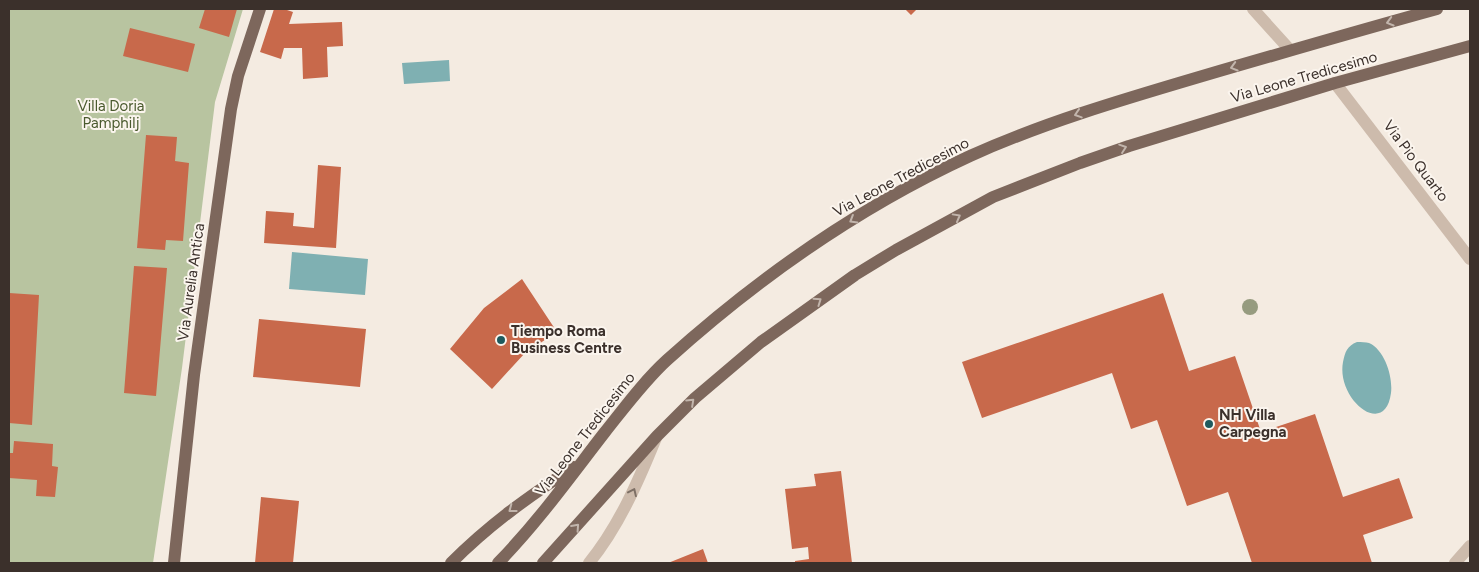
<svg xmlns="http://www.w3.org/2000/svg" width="1479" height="572" font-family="Figtree,sans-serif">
	<rect width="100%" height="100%" fill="#f4ebe1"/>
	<path fill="#b8c4a0" d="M9,9H243L215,102L182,368L153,563H9Z"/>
	<path fill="#7fb0b2" d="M449,60L450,81L404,84L402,63Z
		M292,252L368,259L365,295L289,289Z
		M1357,342C1361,342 1366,342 1369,343C1385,350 1393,377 1391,393C1385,439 1336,399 1343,362C1345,352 1347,346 1357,342Z"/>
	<path fill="#c8694b" d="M205,9H237L229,37L199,28Z
		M274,9H284L293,12L289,24L342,22L343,46L327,47L328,77L303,79L302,48H284L281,59L260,52Z
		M905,9H917L911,15Z
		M130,28L195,44L188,72L123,56Z
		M146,135L177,137L175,161L189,163L183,241L166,240L165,250L137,248Z
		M318,165L341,167L336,248L264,243L266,211L294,213L293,226L314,228Z
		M134,266L167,268L156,396L124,393Z
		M522,279L557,332L525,353L492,389L450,349L484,308Z
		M9,293L39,295L32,425L9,423Z
		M1163,293L1189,371L1235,356L1261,432L1315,414L1343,497L1399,478L1413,518L1363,535L1372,563H1252L1228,492L1187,506L1157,420L1131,429L1112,373L982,418L962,362Z
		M259,319L366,329L360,387L253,377Z
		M14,441L53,444L52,466L58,467L55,497L36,496L37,480L9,478V453H13Z
		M841,471L852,563H795V561L809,559L808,547L792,549L785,489L816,486L814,474Z
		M261,497L299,501L293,563H255Z
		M703,549L708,563H668Z"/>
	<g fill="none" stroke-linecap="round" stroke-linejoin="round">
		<path stroke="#cdbbac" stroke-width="12" d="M1253,9L1290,50
			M1335,83L1470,259
			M589,563C619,526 638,482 656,438
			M1455,563L1470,546"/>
		<path stroke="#7d675c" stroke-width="12" d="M174,563L194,375L231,109L238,76L260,9
			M451,563C490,524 528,497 574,467
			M498,563C538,522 570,477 605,432C625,407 644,381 667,360C758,278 859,207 970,156C1043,123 1121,100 1199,77C1278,54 1357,31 1437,9
			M543,563L657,436L695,398L761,342L855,275L896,250L993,197L1080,163L1129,146L1335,83L1470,46"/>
	</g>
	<circle fill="#969b7f" cx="1250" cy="307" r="8"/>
	<defs><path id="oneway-chevron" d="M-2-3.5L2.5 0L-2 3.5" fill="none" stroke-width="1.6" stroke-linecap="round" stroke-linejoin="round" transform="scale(1.25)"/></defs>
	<g stroke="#c2b5ac">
		<use href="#oneway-chevron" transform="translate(1390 22) rotate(164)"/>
		<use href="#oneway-chevron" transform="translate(1234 67) rotate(164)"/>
		<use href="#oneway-chevron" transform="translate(1078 114) rotate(162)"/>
		<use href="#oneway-chevron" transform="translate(1123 148) rotate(-19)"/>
		<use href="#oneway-chevron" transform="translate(957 217) rotate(-29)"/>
		<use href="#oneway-chevron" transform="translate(853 220) rotate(149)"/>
		<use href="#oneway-chevron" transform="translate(818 301) rotate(-35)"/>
		<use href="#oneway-chevron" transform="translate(691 402) rotate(-43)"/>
		<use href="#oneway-chevron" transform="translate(512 509) rotate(143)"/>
		<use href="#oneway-chevron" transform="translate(576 527) rotate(-48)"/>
	</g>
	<use stroke="#7d6f65" href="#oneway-chevron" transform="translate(633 492) rotate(-65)"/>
	<g fill="#1f5a5e" stroke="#fbf5ee" stroke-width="2">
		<circle cx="501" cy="340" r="5"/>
		<circle cx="1209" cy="424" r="5"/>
	</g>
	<g text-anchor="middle" stroke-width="4" stroke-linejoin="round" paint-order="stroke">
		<g font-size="15" fill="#3b302b" stroke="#fbf5ee">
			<text transform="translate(1304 77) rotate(-16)" y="5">Via Leone Tredicesimo</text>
			<text transform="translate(1416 161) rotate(53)" y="5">Via Pio Quarto</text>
			<text transform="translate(901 177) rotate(-28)" y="5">Via Leone Tredicesimo</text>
			<text transform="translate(191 282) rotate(-82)" y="5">Via Aurelia Antica</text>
			<text transform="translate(585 434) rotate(-52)" y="5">Via Leone Tredicesimo</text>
		</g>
		<g font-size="15" fill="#4a5a2e" stroke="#fbf5ee">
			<text x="111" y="111">Villa Doria<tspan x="111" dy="17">Pamphilj</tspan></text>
		</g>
		<g font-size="15" font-weight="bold" fill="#3b302b" stroke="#fbf5ee" text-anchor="start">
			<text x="511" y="336">Tiempo Roma<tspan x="511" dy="17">Business Centre</tspan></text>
			<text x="1219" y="420">NH Villa<tspan x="1219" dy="17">Carpegna</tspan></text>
		</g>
	</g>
	<rect width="1479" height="572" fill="none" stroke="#3b302b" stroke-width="20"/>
</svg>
